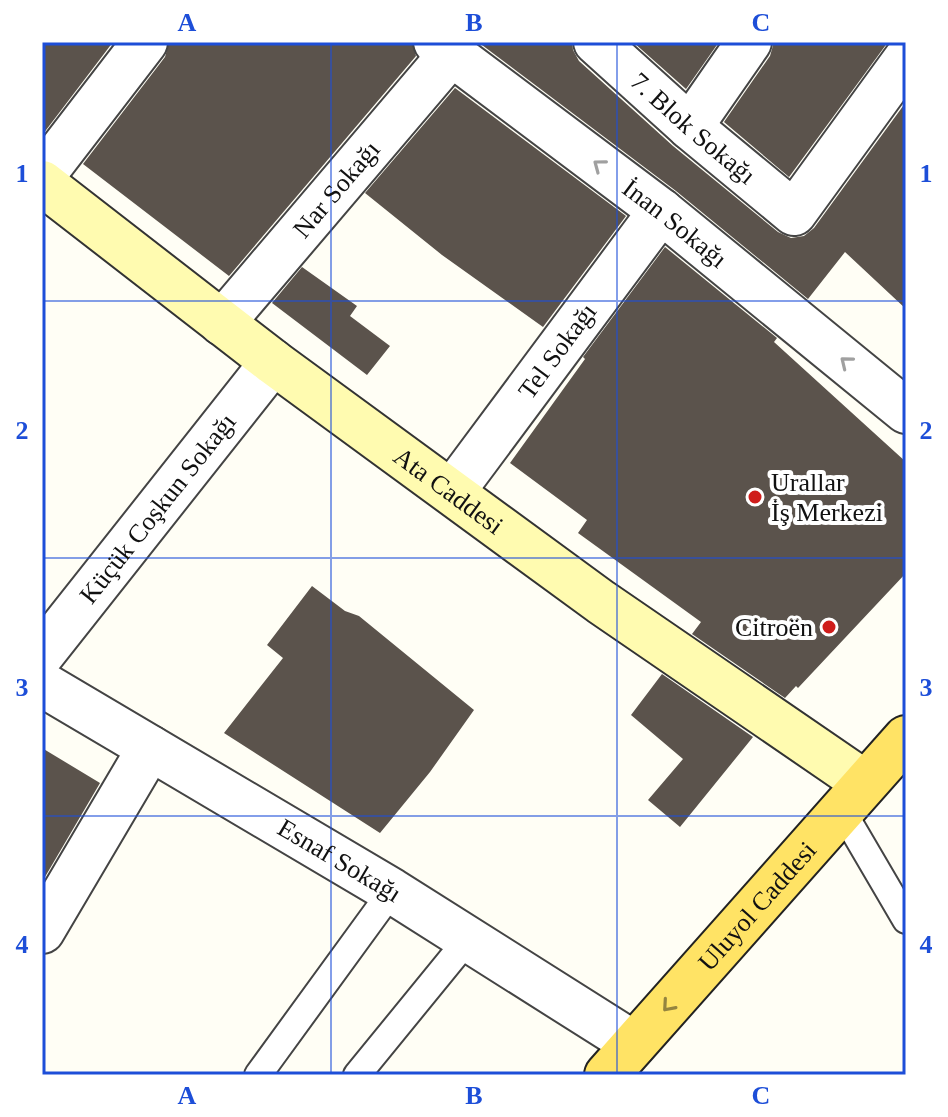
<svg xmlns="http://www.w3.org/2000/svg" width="948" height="1117" font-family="'Times New Roman',serif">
	<rect width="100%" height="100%" fill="#fffef5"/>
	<path fill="#5b534c" d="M42,42H113L43,134L42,133Z
		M169,42H412L416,56L229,276L83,164L165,57Z
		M478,42H572L573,50L579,61L673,146L778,232L791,238L804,236L814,228L906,102V309L845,252L808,299L676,191Z
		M633,42H719L686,89Z
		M774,42H888L789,177L724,122L770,56Z
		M455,88L626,216L543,327L442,255L365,193Z
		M665,247L777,338L774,342L906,462V573L798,688L796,686L785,698L692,634L701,622L578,533L587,520L510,463L585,359L583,357Z
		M302,267L357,306L350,316L390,346L367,375L272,303Z
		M312,586L345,611L359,616L474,710L430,772L380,833L224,733L283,658L267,645Z
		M662,674L753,737L680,827L648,800L683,759L631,715Z
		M42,748L100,783L42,882Z"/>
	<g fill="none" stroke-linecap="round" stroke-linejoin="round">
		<g stroke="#444" stroke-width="30">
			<path id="lane" d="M841,809L906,920
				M258,1075L392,891
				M357,1075L468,939"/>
		</g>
		<g stroke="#444" stroke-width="48">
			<g id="street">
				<path id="s1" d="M436,42L661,211L906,411"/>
				<path id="s2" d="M596,42L690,127L794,213L906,59"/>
				<path d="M690,127L749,42"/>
				<path d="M42,176L145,42"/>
				<path id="s3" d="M222,323L451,54"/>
				<path id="s4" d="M452,492L661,211"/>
				<path id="s5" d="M42,654L273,362"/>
				<path id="s6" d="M42,684L392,891L634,1044"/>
				<path d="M42,931L150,748"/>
			</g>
		</g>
		<g stroke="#333" stroke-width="48">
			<g id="secondary">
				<path id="s7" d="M42,183L273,362L601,602L865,783"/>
			</g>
		</g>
		<g stroke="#222" stroke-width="48">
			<g id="primary">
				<path id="s8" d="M607,1075L906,738"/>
			</g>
		</g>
		<use href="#lane" stroke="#fff" stroke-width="26"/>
		<use href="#street" stroke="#fff" stroke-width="44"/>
		<use href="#secondary" stroke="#fffbb0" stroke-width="44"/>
		<use href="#primary" stroke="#ffe365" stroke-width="44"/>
	</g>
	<defs><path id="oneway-chevron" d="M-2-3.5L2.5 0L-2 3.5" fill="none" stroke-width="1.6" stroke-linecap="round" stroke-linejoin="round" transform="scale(2)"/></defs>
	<g stroke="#a0a0a0">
		<use href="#oneway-chevron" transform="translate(599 165) rotate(-143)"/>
		<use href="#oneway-chevron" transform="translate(846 362) rotate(-141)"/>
	</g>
	<use stroke="#94843f" href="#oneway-chevron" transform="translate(668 1006) rotate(131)"/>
	<path fill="none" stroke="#1d4ed8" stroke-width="2" stroke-opacity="0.55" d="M331,42V1075M617,42V1075M42,301H906M42,558H906M42,816H906"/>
	<g fill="#cf1d1b" stroke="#fff" stroke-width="3">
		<circle cx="755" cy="497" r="8"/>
		<circle cx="829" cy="627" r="8"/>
	</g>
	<g text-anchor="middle" stroke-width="8" stroke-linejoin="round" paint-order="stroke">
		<g font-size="26" fill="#111" stroke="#fff">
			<text dy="9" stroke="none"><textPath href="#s2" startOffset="130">7. Blok Sokağı</textPath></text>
			<text dy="9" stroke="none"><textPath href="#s3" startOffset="176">Nar Sokağı</textPath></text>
			<text dy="9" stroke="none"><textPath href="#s1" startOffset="300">İnan Sokağı</textPath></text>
			<text dy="9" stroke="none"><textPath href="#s4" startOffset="176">Tel Sokağı</textPath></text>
			<text dy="9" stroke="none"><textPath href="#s7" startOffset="510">Ata Caddesi</textPath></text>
			<text dy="9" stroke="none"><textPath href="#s5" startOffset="186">Küçük Coşkun Sokağı</textPath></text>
			<text dy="9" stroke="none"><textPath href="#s6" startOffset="346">Esnaf Sokağı</textPath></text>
			<text dy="9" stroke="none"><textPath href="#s8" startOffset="226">Uluyol Caddesi</textPath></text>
		</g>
		<g font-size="26" fill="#111" stroke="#fff" text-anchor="start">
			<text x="771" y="491">Urallar<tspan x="771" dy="30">İş Merkezi</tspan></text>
			<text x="813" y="636" text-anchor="end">Citroën</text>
		</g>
	</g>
	<rect width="948" height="1117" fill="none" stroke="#ffffff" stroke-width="88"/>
	<rect x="44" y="44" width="860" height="1029" fill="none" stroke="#1d4ed8" stroke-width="3"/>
	<g font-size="26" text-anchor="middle" font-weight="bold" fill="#1d4ed8">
		<text x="187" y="31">A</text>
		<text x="474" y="31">B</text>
		<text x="761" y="31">C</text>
		<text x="22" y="182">1</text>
		<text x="926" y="182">1</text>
		<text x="22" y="439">2</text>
		<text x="926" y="439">2</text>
		<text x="22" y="696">3</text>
		<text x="926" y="696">3</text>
		<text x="22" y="953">4</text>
		<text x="926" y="953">4</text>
		<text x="187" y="1104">A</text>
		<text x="474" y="1104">B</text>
		<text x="761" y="1104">C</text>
	</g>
</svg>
